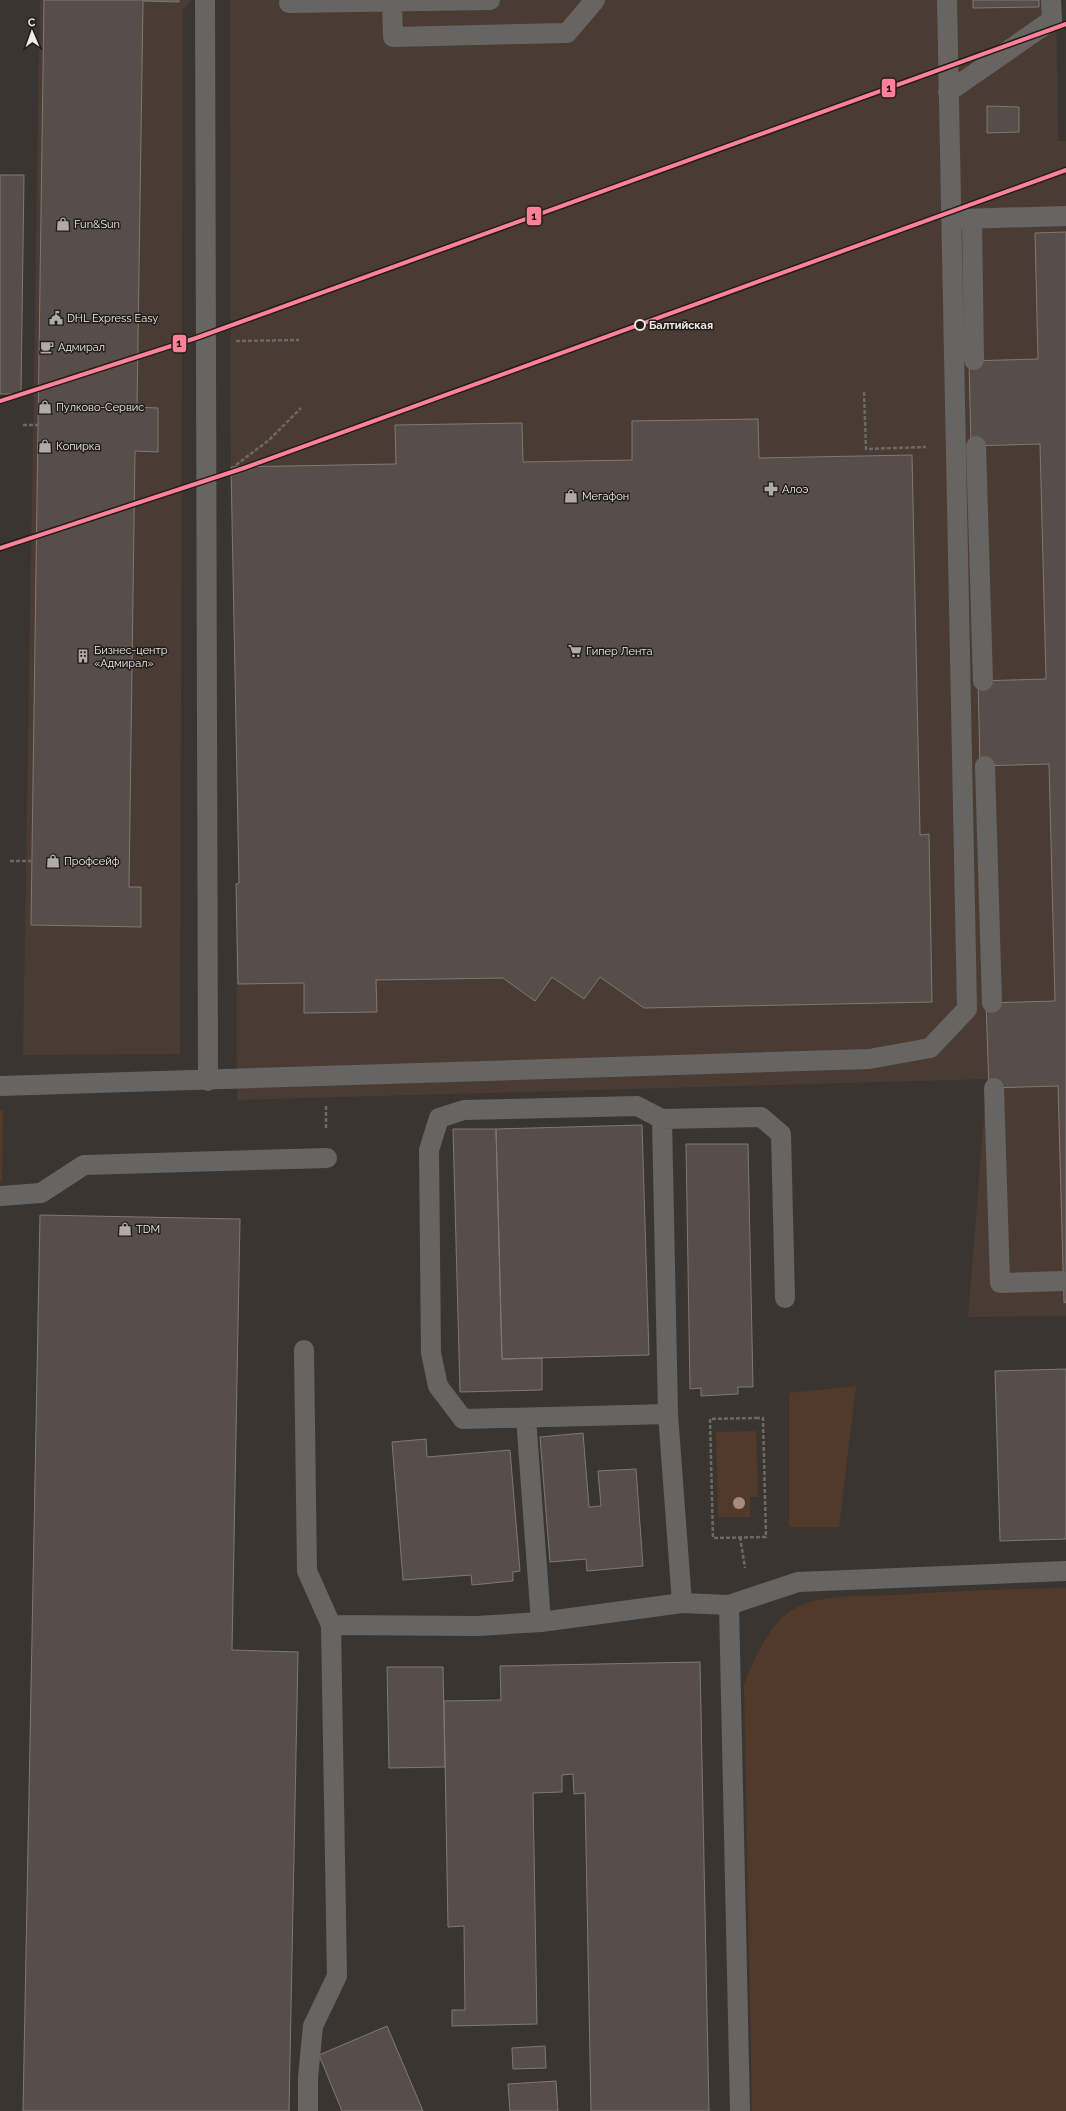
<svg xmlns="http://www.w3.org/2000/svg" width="1066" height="2111" font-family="Raleway,sans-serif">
	<rect width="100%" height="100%" fill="#3b3532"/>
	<path fill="#4b3c33" d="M40,0H192L183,9L180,1054L23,1055Z
		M230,0H1056L1058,141H1066V1316L968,1317L987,1079L237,1100L236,884L239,883L231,467Z"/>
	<path fill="#523a2b" d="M3,1109L2,1181H0V1111Z
		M856,1386L839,1527H789V1393Z
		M756,1431L758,1497H750V1517H718L716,1432Z
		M1066,1588V2111H752L744,1685C753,1662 767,1628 788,1613C817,1592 862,1597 897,1595C953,1591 1009,1589 1066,1588Z"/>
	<path fill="#574e49" stroke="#7e7976" d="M44,0H179V2L143,1L137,407L158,408V452L135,451L129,887H141V927L31,925Z
		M973,0H1039V7L973,8Z
		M987,106L1019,107V132L987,133Z
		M0,175H24L21,394H0Z
		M1066,232V1302L1064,1303L1058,1086L989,1088L986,1003L1055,1001L1049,764L980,766L978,681L1046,679L1040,444L971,446L969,361L1038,359L1035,233Z
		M758,419L759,458L912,455L920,835L929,834L932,1002L644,1008L600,977L584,999L552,977L535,1001L503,978L376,980L377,1012L304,1013V983L238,984L236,884L239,883L231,467L396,464L395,425L522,423L523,462L632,460V421Z
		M642,1125L649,1355L502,1359L496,1129Z
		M453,1129H496L502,1359L542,1358V1390L460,1392Z
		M686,1144H748L753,1387H738V1394L701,1396V1388L690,1389Z
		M40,1215L240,1219L232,1650L298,1652L289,2111H23Z
		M1066,1369V1539L1000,1541L995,1371Z
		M583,1433L589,1507L601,1506L598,1471L636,1469L643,1566L587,1571L586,1559L550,1562L540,1437Z
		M426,1439L427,1457L510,1450L520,1571L513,1572V1581L472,1585L471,1575L403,1580L392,1442Z
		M700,1662L709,2111H591L585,1793L574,1794L573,1774L562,1775V1792L533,1793L537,2024L452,2026V2010H465L464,1926L448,1927L444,1701L501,1700L500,1666Z
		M387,1667H443L445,1767L389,1768Z
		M387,2026L423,2111H342L319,2055Z
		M545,2046L546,2068L513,2069L512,2048Z
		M556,2081L558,2111H510L508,2084Z"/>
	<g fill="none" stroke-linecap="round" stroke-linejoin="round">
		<path stroke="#6b6968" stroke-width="2.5" stroke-dasharray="4 2" stroke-linecap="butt" d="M236,341L299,340
			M864,392L866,449L926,447
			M23,425H38
			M236,465L269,440L301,408
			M10,861H32
			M326,1106V1129
			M756,1418H763L766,1537L713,1538L710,1419Z
			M740,1537L745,1568"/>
		<path stroke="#676564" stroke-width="20" d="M205,0L208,1081
			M392,2L393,37L567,33L595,0
			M289,3L490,0
			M948,92L1052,20L1051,0
			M958,219L1066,216
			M972,219L974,360
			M976,446L983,681
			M985,766L992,1003
			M0,1086L869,1059L930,1048L967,1009L947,0
			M994,1088L1000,1283L1063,1281
			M662,1119L637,1106L464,1110L439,1118L429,1150L431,1353L438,1386L463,1419L668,1414L682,1603
			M0,1196L41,1193L84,1165L327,1158
			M304,1350L307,1571L331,1625L477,1626L541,1622L682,1603L729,1605L798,1582L1066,1571
			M668,1414L662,1119L761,1117L781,1134L785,1298
			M526,1418L541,1622
			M729,1605L740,2111
			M308,2111V2078L313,2026L337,1976L331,1625"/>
		<g stroke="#221d1a" stroke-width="7">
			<path id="metro-1" d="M0,401L196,338L1066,24
				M0,548L244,468L1066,170"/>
		</g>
		<use href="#metro-1" stroke="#ff8098" stroke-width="4"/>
	</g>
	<circle fill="#a78b7b" cx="739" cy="1503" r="6"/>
	<defs>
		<g id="shop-bare" transform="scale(1.08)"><path d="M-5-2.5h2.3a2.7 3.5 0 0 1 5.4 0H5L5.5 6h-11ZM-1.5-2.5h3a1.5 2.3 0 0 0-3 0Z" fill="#b1aba7" stroke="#221d1a" stroke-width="2.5" paint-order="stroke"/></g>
		<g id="civic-bare" transform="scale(1.08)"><path d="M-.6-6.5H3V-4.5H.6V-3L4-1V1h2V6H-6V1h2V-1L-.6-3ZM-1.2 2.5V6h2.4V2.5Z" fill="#b1aba7" stroke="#221d1a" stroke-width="2.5" paint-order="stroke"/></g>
		<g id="cafe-bare" transform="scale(1.08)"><path d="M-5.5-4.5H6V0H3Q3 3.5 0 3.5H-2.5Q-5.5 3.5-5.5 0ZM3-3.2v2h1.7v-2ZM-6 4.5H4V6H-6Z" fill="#b1aba7" stroke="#221d1a" stroke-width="2.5" paint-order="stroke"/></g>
		<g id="pharmacy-bare" transform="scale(1.08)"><path d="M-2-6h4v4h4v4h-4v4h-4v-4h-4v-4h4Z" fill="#b1aba7" stroke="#221d1a" stroke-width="2.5" paint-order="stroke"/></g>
		<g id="supermarket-bare" transform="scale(1.08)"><path d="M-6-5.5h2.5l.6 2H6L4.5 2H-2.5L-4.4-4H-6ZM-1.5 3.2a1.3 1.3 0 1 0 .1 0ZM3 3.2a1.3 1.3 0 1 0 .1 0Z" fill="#b1aba7" stroke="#221d1a" stroke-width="2.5" paint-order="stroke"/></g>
		<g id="building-bare" transform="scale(1.08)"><path d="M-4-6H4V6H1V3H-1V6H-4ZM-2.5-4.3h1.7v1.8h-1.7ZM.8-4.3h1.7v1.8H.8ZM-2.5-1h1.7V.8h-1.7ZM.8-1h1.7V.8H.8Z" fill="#b1aba7" stroke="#221d1a" stroke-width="2.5" paint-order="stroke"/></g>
	</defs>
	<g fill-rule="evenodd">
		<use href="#shop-bare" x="63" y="224"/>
		<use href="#civic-bare" x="56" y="318"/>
		<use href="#cafe-bare" x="47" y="347"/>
		<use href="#shop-bare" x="45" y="407"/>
		<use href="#shop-bare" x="45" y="446"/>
		<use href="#pharmacy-bare" x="771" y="489"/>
		<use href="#shop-bare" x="571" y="496"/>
		<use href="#supermarket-bare" x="575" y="651"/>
		<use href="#building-bare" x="83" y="656"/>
		<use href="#shop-bare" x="53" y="861"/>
		<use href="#shop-bare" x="125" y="1229"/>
	</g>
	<circle fill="#221d1a" stroke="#f1eae6" stroke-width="2" cx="640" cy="325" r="5"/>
	<g text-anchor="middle" stroke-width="3" stroke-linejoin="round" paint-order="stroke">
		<g font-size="11" fill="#f1eae6" stroke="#221d1a" text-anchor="start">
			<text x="74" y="228">Fun&amp;Sun</text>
			<text x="67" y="322">DHL Express Easy</text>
			<text x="58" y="351">Адмирал</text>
			<text x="56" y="411">Пулково-Сервис</text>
			<text x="56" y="450">Копирка</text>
			<text x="782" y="493">Алоэ</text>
			<text x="582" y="500">Мегафон</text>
			<text x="94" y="654">Бизнес-центр<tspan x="94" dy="13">«Адмирал»</tspan></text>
			<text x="586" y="655">Гипер Лента</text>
			<text x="64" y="865">Профсейф</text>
			<text x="136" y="1233">TDM</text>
		</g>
		<g font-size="11" font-weight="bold" fill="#f1eae6" stroke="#221d1a" text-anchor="start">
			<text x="649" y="329">Балтийская</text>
		</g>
	</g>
	<g stroke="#221d1a" stroke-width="1.5">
		<rect x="881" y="78" width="15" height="20" rx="4" fill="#ff8098"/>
		<rect x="526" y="206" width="16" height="20" rx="4" fill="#ff8098"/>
		<rect x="172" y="334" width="15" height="19" rx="4" fill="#ff8098"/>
	</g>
	<g font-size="11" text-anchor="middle" font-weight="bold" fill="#111">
		<text x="889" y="92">1</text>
		<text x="534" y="220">1</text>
		<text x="179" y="347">1</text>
	</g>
	<g transform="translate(32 32) rotate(358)" stroke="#221d1a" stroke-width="3" paint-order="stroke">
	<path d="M0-3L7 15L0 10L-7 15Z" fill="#f1eae6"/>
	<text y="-6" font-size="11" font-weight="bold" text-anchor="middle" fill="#f1eae6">С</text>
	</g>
</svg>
